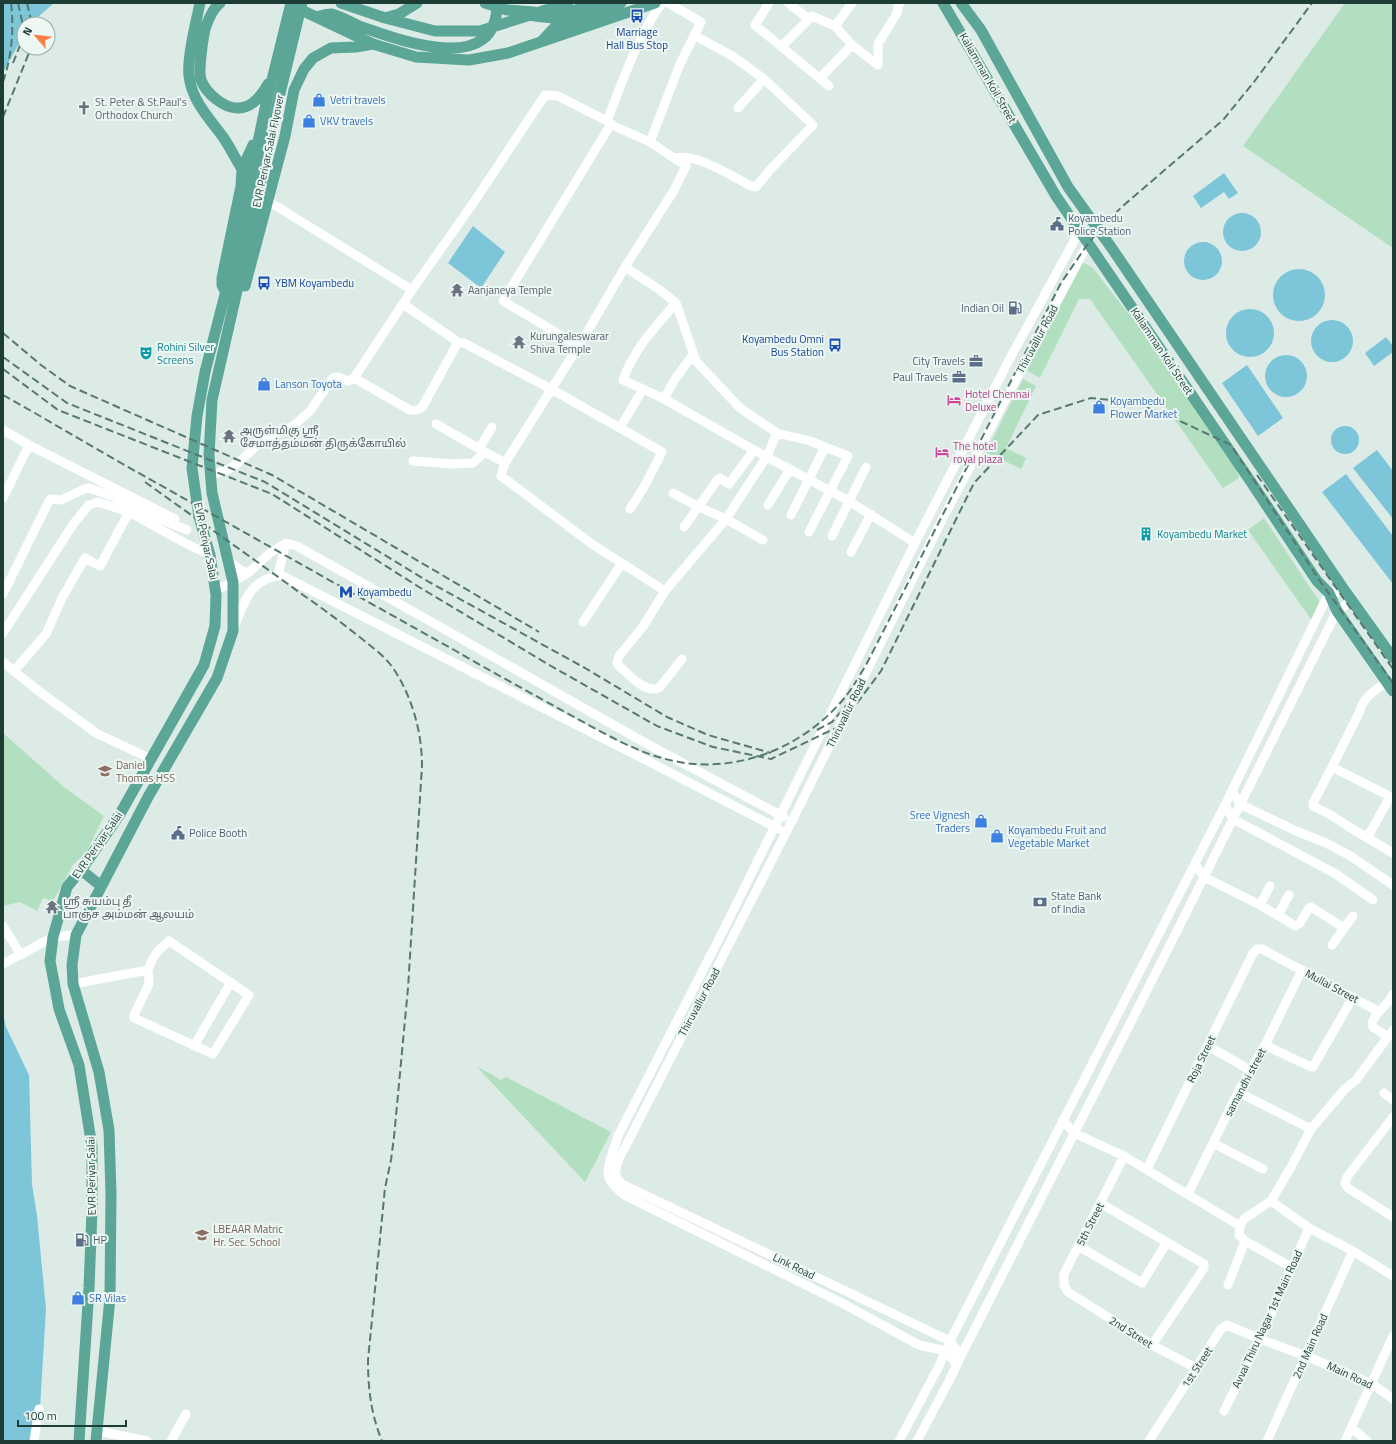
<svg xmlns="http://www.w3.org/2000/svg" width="1396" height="1444" font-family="'Titillium Web','Noto Sans Tamil',sans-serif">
	<rect width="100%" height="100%" fill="#dcebe5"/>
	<path fill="#b2dfc0" d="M1345,3H1393V248L1243,146Z
		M1080,261L1092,267L1231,445L1239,478L1223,488L1090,299H1079L1040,378L1026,370Z
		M1023,379L1036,386L1006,448L1026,458L1021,469L986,452Z
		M1264,518L1319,601L1320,605L1313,622L1248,530Z
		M3,733L64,787L104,816L87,851L73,865L53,901L43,898L37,911L20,902L3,906Z
		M477,1067L493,1075L500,1080L506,1077L611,1132L585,1182Z"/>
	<path fill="#7dc5d8" d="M3,3H54L30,24H24V35L3,72Z
		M1224,173L1238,193L1229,199L1224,192L1201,208L1193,196Z
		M1223 232a19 19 0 1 1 38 0a19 19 0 1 1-38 0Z
		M473,226L505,252L481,288L448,263Z
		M1184 261a19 19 0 1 1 38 0a19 19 0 1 1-38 0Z
		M1273 295a26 26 0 1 1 52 0a26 26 0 1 1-52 0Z
		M1226 333a24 24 0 1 1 48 0a24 24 0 1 1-48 0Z
		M1311 341a21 21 0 1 1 42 0a21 21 0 1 1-42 0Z
		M1386,337L1393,346V352L1374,366L1365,353Z
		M1265 376a21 21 0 1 1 42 0a21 21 0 1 1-42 0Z
		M1247,365L1283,418L1258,436L1222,383Z
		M1331 440a14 14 0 1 1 28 0a14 14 0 1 1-28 0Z
		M1377,450L1393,471V519L1353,468Z
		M1346,474L1393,536V584L1322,492Z
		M3,1014L6,1027L29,1075L32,1184L37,1216L46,1309L38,1441H3Z"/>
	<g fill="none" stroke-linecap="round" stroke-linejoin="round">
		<path stroke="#fff" stroke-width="9" d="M769,3L755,25L829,86
			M788,3L809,19L812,16L835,26L852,45L820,78
			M835,26L852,3
			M852,45L878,65
			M782,46L809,19
			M878,65V44L897,13L898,6L900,3
			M738,108L764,79
			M607,121C622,83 638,35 662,3
			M650,142L680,64L701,22L668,3
			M674,158C697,153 731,176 751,186L756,187L769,171L813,125L764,79L734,57L694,35
			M268,201L412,290
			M403,304L458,342L464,343L551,389L620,428L643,389L623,380C634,349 655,327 676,303
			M579,346L503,301L611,124
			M354,378L410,410C416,411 419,410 423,406L458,342
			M643,389L664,399L754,450L849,501L915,543
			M664,399L675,379L693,355
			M436,424L485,452
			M620,428L662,452L644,487L630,509
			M3,430L29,445L175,519
			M479,449L492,427
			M413,461L454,464L473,463L485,452L505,463
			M211,475L229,469L237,464L263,440L273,434L285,431L293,426L310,411L333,378L338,377L348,381L354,378L412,290L474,202L545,95L558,96L607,121L614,126L650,142L686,166L673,192L625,267
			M673,493L699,507L726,519L763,540
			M3,498L29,445
			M768,505L790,469
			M791,515L825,447
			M684,527L718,479L720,478L729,484L754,450
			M832,536L866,467
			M851,552L871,514
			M228,560L240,570L248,573
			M278,575L286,543
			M216,590L233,582L248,573L270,553L286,543L297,546L649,745L784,817
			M665,591L592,544L501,476L505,463L586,334L625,267L660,290L676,303L696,361L740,408L777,433L810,441L848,456L809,532
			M3,594L50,499L61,500L84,489L89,488L112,496L144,512L187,530
			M583,622L622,563
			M234,627C245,601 249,580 281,575L636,755L779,829
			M3,633L74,523L89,505L98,502L129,512L183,542L210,555
			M682,659L659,688C646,694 628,674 619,666L617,663L619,656L642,628L665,591L726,519L767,456L777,433
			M3,662L36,689L96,733L151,759
			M14,671L46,634L62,598L85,558L100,566L129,512
			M1387,682C1374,691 1363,697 1359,713L1332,767L1393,798
			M1332,767L1313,803V806L1331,815L1354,830L1393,853
			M1232,791L1240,804L1296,831L1326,843L1349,855L1393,885
			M1225,805L1233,819L1336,874L1373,900
			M1367,838L1390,797
			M1195,864L1204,877L1260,905L1294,925L1296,926L1300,923L1309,908L1311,907L1344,928
			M1260,905L1270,886
			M1278,915L1289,895
			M3,926L21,955
			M169,941L249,995L213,1054L134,1018V1015L149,984L148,970L153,958L159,950Z
			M1332,945L1353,916
			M3,964L53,937L76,935
			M73,984L148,970
			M1376,1015L1389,1001L1393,994
			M1265,1045L1311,1067H1313L1353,997
			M194,1046L231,982
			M1208,1046L1250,1070
			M1238,1092L1311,1129
			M1384,1093L1393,1100
			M1393,1117L1347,1177L1345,1183L1348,1188L1393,1217
			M1063,1120L1074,1133L1124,1156L1240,1226
			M1213,1143L1263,1169
			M1124,1156L1064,1274V1285L1068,1292L1152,1345L1196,1368
			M1147,1169L1253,953L1257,949H1262L1374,1009L1376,1015L1372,1023L1373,1027L1388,1037
			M1188,1194L1238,1092L1265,1045L1302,970
			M1271,1201L1309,1228L1353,1251L1393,1276
			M1100,1203L1204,1264V1268L1152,1345
			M1078,1246L1142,1283L1167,1242
			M1291,1267L1245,1241L1239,1235L1240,1226L1244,1219L1271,1201L1291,1167L1311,1129L1345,1089L1356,1080L1393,1030
			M1228,1285L1245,1241
			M961,1356L950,1341L622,1184C613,1175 615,1170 619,1159L792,821L944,516L1088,243
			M957,1365L946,1351L919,1345L842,1303L624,1195C618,1190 612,1185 609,1178C605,1168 615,1147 618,1136L724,929L915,543L1008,362L1080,230
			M1224,1411L1260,1339L1309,1228
			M1352,1428L1367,1441
			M98,1431L147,1441
			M34,1441L39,1409
			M171,1441L186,1414
			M899,1441L939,1366L950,1341L1225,805L1329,593L1345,591
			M917,1441L949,1381L961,1356L1173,939L1337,611L1352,601
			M1149,1441L1221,1329L1227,1325L1260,1339L1306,1356L1372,1384L1393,1399
			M1267,1441L1353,1251
			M1345,1441L1393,1336"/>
		<path stroke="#5ba696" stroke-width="11" d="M200,3C196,23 187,57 189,76C192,101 209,118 223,137C230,147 235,158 242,169
			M220,3C213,8 209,18 206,26C203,35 198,72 201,80C206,93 224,109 239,108C252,108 263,94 268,84
			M341,3L385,18L435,31H480L568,3
			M485,3L507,10L534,12
			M943,3L1056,196L1251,482L1317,581L1329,593L1337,611L1393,691
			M961,3L981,30L1068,187L1111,247L1345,591L1393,658
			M295,7L373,44L416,57L469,60L508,53L655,3
			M535,16L553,18L596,3
			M316,17C320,16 326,14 331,14C336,15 353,23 359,26C399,40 498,78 497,3
			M385,18L399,14L417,3
			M542,41L555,27L621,3
			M245,286L285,136L294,90L304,69L313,58L331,48L356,47L373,44
			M224,289L222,285V278L241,186L242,169L253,145
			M81,870L101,886
			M79,1441L89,1288L92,1211V1147L79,1065L59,1009L54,982L50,961L53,937L67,887L81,870L120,814L151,759L204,665L215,626L216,595L210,555L199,517L192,468L197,416L205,372L229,279L266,104L291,3
			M96,1441L110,1298L111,1193L109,1130L99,1072L73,984L72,965L76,935L148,797L217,678L233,631V582L212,493L209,455L212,400L239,282L277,106L302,3"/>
		<path stroke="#567871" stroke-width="2" stroke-dasharray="8 4" stroke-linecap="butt" d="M18,3L24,30
			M27,3L32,24
			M13,63L24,35
			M3,82C12,55 14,30 11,3
			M3,117L31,48
			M3,333L41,365L70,386L272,475L539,632
			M3,357L67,403L265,482L429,582L585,668L667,717L708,735L771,753
			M3,369L58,410L272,494L419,587L551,666L657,726L713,747L771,759L840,726L881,671L974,483L1038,415L1091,398L1130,402L1163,413L1231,445L1322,584L1393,683
			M3,395C48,420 92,447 137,472C244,532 350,592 456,651C492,672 529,692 565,712C606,734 646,760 694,764C750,768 804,744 841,702C851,691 858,678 866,665L1061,283L1087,245L1104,224L1124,205L1223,120L1254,82L1312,3
			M1257,475L1393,669
			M145,482C198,520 251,557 303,595C325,610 346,626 367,643C376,650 386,658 393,668C412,696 422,732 422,766L408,988L394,1137L391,1160L385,1188L368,1360C368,1389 371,1414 382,1441
			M817,730L832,722L864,685"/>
	</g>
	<defs>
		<g id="bus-bare" transform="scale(1.08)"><path d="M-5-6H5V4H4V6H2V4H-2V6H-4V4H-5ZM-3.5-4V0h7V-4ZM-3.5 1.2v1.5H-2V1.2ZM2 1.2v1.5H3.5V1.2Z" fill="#1a4fb4" stroke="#edf7f3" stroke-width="2.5" paint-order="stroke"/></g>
		<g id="shop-bare" transform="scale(1.08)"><path d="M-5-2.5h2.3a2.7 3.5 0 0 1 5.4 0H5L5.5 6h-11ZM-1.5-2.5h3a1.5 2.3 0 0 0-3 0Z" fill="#3f7fe0" stroke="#edf7f3" stroke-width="2.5" paint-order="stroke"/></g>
		<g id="church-bare" transform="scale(1.08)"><path d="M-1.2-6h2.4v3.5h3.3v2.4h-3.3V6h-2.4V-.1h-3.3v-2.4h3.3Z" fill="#6b7280" stroke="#edf7f3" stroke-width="2.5" paint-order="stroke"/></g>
		<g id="civic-bare" transform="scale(1.08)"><path d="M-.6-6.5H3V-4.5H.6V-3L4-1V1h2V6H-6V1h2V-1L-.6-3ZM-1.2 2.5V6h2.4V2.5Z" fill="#5c6f8a" stroke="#edf7f3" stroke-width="2.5" paint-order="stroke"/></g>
		<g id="temple-bare" transform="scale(1.08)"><path d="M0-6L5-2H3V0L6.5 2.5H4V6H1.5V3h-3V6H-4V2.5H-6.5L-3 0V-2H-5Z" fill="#6b7280" stroke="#edf7f3" stroke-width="2.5" paint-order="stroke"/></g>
		<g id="fuel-bare" transform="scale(1.08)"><path d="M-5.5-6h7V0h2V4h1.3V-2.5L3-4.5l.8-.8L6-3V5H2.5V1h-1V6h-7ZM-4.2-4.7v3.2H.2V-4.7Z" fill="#5c6f8a" stroke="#edf7f3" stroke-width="2.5" paint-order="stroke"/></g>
		<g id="theatre-bare" transform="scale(1.08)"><path d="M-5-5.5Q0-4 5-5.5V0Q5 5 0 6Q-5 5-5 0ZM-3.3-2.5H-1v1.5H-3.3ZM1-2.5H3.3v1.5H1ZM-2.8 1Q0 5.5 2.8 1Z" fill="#0f9aa8" stroke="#edf7f3" stroke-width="2.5" paint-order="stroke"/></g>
		<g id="office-bare" transform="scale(1.08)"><path d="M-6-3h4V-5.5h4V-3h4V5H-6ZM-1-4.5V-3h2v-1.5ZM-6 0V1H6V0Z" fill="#5c6f8a" stroke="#edf7f3" stroke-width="2.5" paint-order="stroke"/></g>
		<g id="hotel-bare" transform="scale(1.08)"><path d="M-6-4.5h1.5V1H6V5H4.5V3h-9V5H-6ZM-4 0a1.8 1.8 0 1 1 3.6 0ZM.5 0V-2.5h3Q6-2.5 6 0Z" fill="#d1479c" stroke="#edf7f3" stroke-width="2.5" paint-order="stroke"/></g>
		<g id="building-bare" transform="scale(1.08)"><path d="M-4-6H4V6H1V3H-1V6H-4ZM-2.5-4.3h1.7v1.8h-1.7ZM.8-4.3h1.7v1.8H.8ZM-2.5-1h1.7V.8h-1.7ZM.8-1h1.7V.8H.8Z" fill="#0f9aa8" stroke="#edf7f3" stroke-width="2.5" paint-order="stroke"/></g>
		<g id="metro-bare" transform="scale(1.08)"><path d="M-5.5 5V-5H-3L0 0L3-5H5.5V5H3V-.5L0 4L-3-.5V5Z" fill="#1a4fb4" stroke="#edf7f3" stroke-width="2.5" paint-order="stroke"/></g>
		<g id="school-bare" transform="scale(1.08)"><path d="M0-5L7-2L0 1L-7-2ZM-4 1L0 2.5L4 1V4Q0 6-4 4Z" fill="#8d6e63" stroke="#edf7f3" stroke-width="2.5" paint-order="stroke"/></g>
		<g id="bank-bare" transform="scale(1.08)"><path d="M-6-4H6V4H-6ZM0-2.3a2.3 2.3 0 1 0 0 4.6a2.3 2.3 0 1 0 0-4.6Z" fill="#5c6f8a" stroke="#edf7f3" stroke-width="2.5" paint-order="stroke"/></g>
	</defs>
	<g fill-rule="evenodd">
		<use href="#bus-bare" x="637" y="16"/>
		<use href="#shop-bare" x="319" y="100"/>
		<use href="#church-bare" x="84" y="108"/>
		<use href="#shop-bare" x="309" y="121"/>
		<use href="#civic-bare" x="1057" y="224"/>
		<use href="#bus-bare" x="264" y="283"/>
		<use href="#temple-bare" x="457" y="290"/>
		<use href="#fuel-bare" x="1015" y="308"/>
		<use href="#temple-bare" x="519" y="342"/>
		<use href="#bus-bare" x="835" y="345"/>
		<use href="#theatre-bare" x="146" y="353"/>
		<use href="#office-bare" x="976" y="361"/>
		<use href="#office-bare" x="959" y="377"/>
		<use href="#shop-bare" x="264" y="384"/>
		<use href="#hotel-bare" x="954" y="400"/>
		<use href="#shop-bare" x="1099" y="407"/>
		<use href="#temple-bare" x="229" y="436"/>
		<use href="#hotel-bare" x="942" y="452"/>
		<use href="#building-bare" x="1146" y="534"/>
		<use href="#metro-bare" x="346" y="592"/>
		<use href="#school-bare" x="105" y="771"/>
		<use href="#shop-bare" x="981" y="821"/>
		<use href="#civic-bare" x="178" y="833"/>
		<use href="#shop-bare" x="997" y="836"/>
		<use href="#bank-bare" x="1040" y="902"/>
		<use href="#temple-bare" x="52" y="907"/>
		<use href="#school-bare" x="202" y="1235"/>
		<use href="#fuel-bare" x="82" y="1240"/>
		<use href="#shop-bare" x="78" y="1298"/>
	</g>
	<g text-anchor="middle" stroke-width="4" stroke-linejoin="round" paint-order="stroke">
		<g font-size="11" fill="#164399" stroke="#edf7f3" text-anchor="start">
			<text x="637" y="36" text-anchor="middle">Marriage<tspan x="637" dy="13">Hall Bus Stop</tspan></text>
			<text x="275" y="287">YBM Koyambedu</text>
			<text x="824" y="343" text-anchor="end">Koyambedu Omni<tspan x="824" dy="13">Bus Station</tspan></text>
			<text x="357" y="596">Koyambedu</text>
		</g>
		<g font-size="11" fill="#1d3c35" stroke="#edf7f3">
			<text transform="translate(988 78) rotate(60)" y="4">Kaliamman Koil Street</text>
			<text transform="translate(268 151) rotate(-78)" y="4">EVR Periyar Salai Flyover</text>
			<text transform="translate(1037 339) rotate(-62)" y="4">Thiruvallur Road</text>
			<text transform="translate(1162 351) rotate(56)" y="4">Kaliamman Koil Street</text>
			<text transform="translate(206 541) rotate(78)" y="4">EVR Periyar Salai</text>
			<text transform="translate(846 713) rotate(-64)" y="4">Thiruvallur Road</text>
			<text transform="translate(97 845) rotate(-55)" y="4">EVR Periyar Salai</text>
			<text transform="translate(1332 986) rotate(28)" y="4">Mullai Street</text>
			<text transform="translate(699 1002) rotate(-62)" y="4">Thiruvallur Road</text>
			<text transform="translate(1201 1059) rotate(-64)" y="4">Roja Street</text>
			<text transform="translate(1245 1082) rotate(-62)" y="4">samandhi street</text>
			<text transform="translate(91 1176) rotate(-91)" y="4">EVR Periyar Salai</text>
			<text transform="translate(1090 1224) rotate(-63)" y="4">5th Street</text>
			<text transform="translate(794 1266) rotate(26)" y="4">Link Road</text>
			<text transform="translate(1267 1319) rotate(-65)" y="4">Avvai Thiru Nagar 1st Main Road</text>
			<text transform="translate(1131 1332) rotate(32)" y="4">2nd Street</text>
			<text transform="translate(1310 1346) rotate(-66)" y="4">2nd Main Road</text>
			<text transform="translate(1197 1367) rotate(-57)" y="4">1st Street</text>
			<text transform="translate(1350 1375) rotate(25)" y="4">Main Road</text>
		</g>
		<g font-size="11" fill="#366cbe" stroke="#edf7f3" text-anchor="start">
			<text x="330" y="104">Vetri travels</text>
			<text x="320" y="125">VKV travels</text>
			<text x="275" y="388">Lanson Toyota</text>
			<text x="1110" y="405">Koyambedu<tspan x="1110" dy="13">Flower Market</tspan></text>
			<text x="970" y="819" text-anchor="end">Sree Vignesh<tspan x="970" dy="13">Traders</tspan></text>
			<text x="1008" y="834">Koyambedu Fruit and<tspan x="1008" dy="13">Vegetable Market</tspan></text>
			<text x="89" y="1302">SR Vilas</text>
		</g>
		<g font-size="11" fill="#5b616d" stroke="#edf7f3" text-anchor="start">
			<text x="95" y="106">St. Peter &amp; St.Paul's<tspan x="95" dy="13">Orthodox Church</tspan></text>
			<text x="468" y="294">Aanjaneya Temple</text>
			<text x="530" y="340">Kurungaleswarar<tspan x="530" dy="13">Shiva Temple</tspan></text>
			<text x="240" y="434">அருள்மிகு ஸ்ரீ<tspan x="240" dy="13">சேமாத்தம்மன் திருக்கோயில்</tspan></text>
			<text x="63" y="905">ஶ்ரீ சுயம்பு தீ<tspan x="63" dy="13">பாஞ்ச அம்மன் ஆலயம்</tspan></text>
		</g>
		<g font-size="11" fill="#4e5e75" stroke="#edf7f3" text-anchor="start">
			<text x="1068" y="222">Koyambedu<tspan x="1068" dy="13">Police Station</tspan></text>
			<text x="1004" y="312" text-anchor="end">Indian Oil</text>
			<text x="965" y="365" text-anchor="end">City Travels</text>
			<text x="948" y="381" text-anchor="end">Paul Travels</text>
			<text x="189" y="837">Police Booth</text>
			<text x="1051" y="900">State Bank<tspan x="1051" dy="13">of India</tspan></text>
			<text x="93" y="1244">HP</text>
		</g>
		<g font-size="11" fill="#0d838f" stroke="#edf7f3" text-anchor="start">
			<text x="157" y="351">Rohini Silver<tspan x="157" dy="13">Screens</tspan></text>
			<text x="1157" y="538">Koyambedu Market</text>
		</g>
		<g font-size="11" fill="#b23c85" stroke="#edf7f3" text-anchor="start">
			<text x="965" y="398">Hotel Chennai<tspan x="965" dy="13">Deluxe</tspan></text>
			<text x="953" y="450">The hotel<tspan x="953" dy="13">royal plaza</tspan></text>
		</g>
		<g font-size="11" fill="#785e54" stroke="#edf7f3" text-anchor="start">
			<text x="116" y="769">Daniel<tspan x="116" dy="13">Thomas HSS</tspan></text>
			<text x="213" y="1233">LBEAAR Matric<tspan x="213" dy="13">Hr. Sec. School</tspan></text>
		</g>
	</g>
	<rect width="1396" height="1444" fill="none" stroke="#1d3c35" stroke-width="8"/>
	<g transform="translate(36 36) rotate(298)"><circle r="19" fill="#edf7f3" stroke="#9aaca7"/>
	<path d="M0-3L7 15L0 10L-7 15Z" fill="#ff7d46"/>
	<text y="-6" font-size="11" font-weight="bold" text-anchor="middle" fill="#1d3c35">N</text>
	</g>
	<path d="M18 1420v6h108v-6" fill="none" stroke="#1d3c35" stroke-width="2"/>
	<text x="24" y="1420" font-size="12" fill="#1d3c35" stroke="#edf7f3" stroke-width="3" paint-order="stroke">100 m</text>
</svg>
